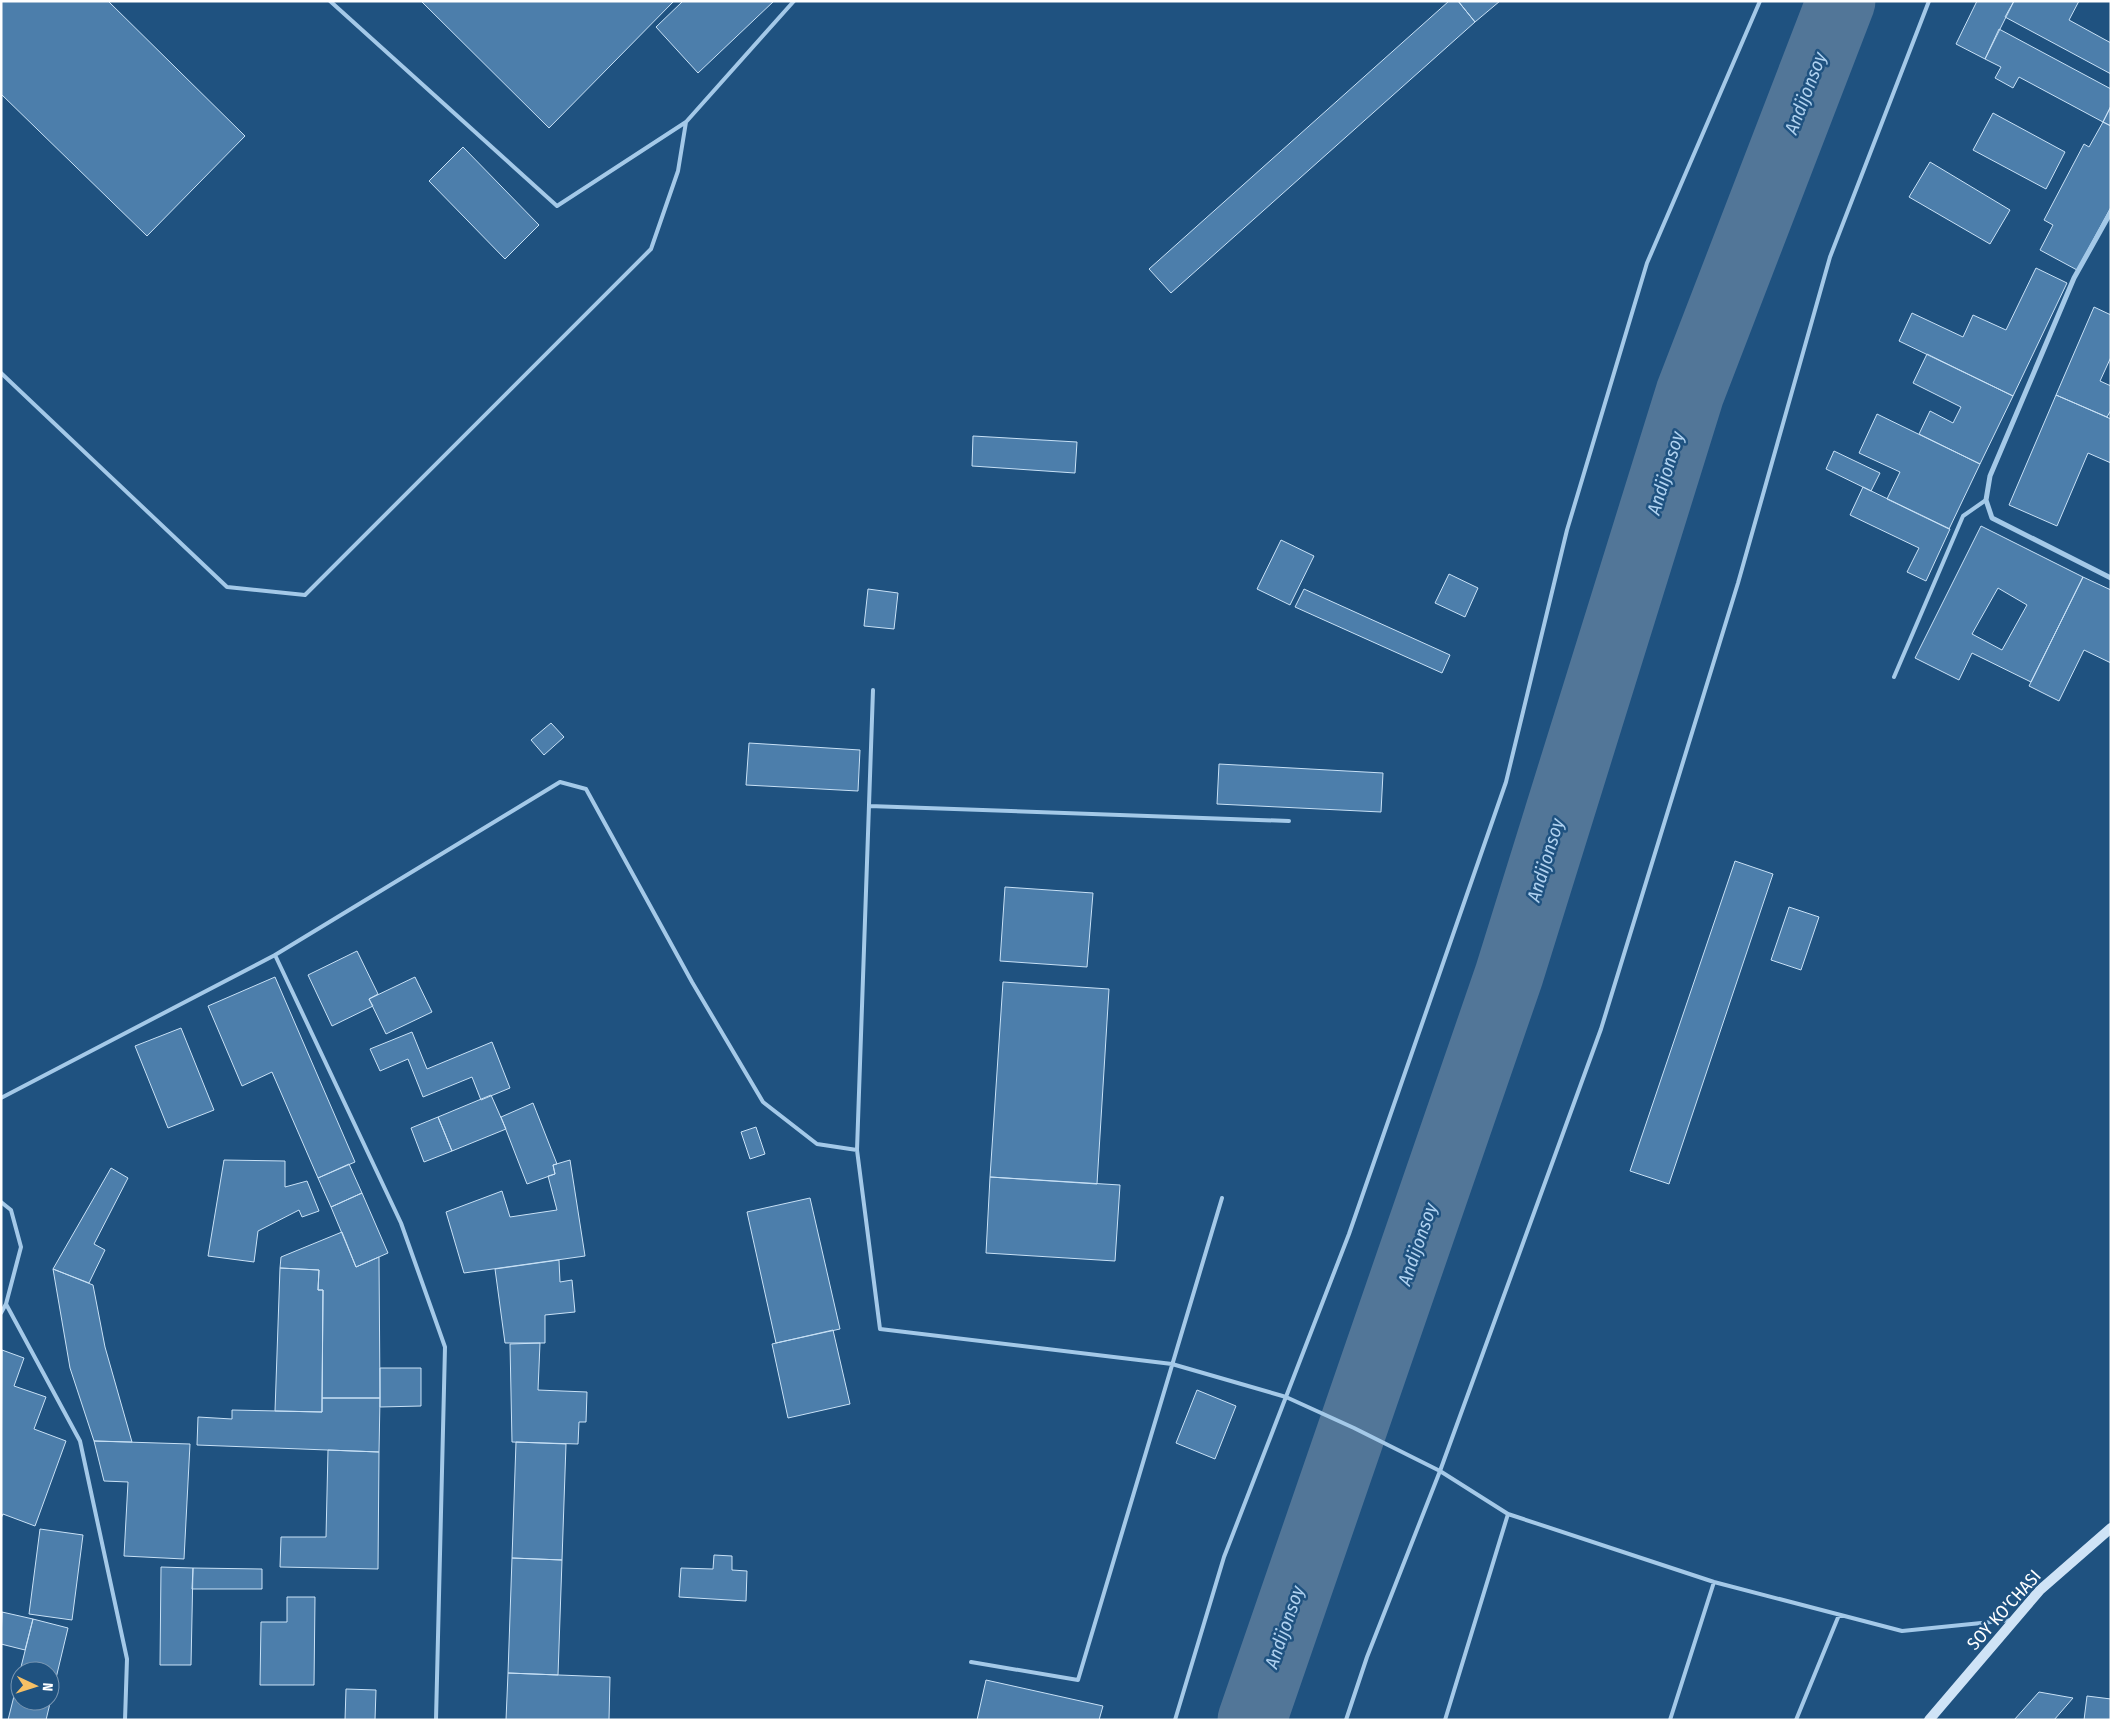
<svg xmlns="http://www.w3.org/2000/svg" width="2112" height="1721" font-family="'Fira Sans Condensed',sans-serif">
	<rect width="100%" height="100%" fill="#1f5280"/>
	<g fill="none" stroke-linecap="round" stroke-linejoin="round">
		<path stroke="#527698" stroke-width="69" d="M1252,1720L1509,975L1690,393L1841,1"/>
	</g>
	<path fill="#4c7eab" stroke="#c8e1f6" fill-rule="evenodd" d="M1,1H108L245,136L147,236L1,94Z
		M421,1H674L549,128Z
		M683,1H774L698,73L656,27Z
		M1449,1H1458L1475,22L1171,293L1149,269Z
		M1458,1H1500L1475,22Z
		M1977,1H2014L1985,59L1956,44Z
		M2014,1H2079L2069,20L2111,43V74L2005,17Z
		M1999,29L2111,89V106L2103,122L2019,77L2013,88L1995,78L2001,67L1985,59Z
		M2111,106V126L2103,122Z
		M1993,113L2065,152L2046,189L1973,150Z
		M2103,122L2111,126V207L2077,270L2040,250L2053,225L2044,220L2084,144L2089,147Z
		M463,147L539,225L505,259L429,181Z
		M1930,162L2010,210L1990,244L1909,197Z
		M2036,268L2067,283L2013,396L1899,341L1912,313L1963,337L1973,315L2006,330Z
		M2094,307L2111,315V357L2100,381L2111,386V410L2107,417L2056,395Z
		M1927,354L2013,396L1980,464L1919,434L1930,411L1953,423L1961,407L1913,383Z
		M2056,395L2111,419V463L2088,453L2057,526L2009,505Z
		M1877,414L1980,464L1949,529L1887,499L1900,472L1859,453Z
		M973,436L1077,442L1075,473L972,466Z
		M1834,451L1880,473L1871,491L1826,469Z
		M1863,487L1950,529L1926,581L1907,572L1919,548L1850,515Z
		M1981,526L2083,577L2031,682L1972,653L1959,680L1915,658ZM1998,588L2027,605L2002,650L1972,634Z
		M1281,540L1314,556L1290,605L1257,589Z
		M1449,574L1478,588L1465,617L1435,603Z
		M2083,577L2111,590V663L2084,650L2059,701L2029,686Z
		M868,589L898,593L894,629L864,626Z
		M1304,589L1450,655L1442,673L1295,607Z
		M551,723L564,737L544,755L531,740Z
		M749,743L860,750L858,791L746,785Z
		M1219,764L1383,773L1381,812L1217,804Z
		M1735,861L1773,874L1669,1184L1630,1171Z
		M1005,887L1093,893L1087,967L1000,961Z
		M1789,907L1819,917L1801,970L1771,960Z
		M357,951L378,994L369,999L373,1006L332,1026L308,975Z
		M275,977L355,1162L318,1178L272,1072L242,1086L208,1006Z
		M415,977L432,1012L386,1034L369,999Z
		M1003,982L1109,989L1097,1184L990,1177Z
		M181,1028L214,1110L168,1128L135,1046Z
		M412,1032L427,1069L492,1042L510,1088L481,1100L472,1077L423,1097L408,1059L380,1071L370,1049Z
		M491,1095L506,1129L452,1151L438,1117Z
		M533,1103L557,1164L553,1165L555,1174L527,1184L501,1117Z
		M438,1117L452,1151L424,1162L411,1128Z
		M756,1127L765,1154L750,1159L741,1132Z
		M224,1160L285,1161V1187L307,1181L319,1211L302,1217L299,1210L258,1231L254,1262L208,1256Z
		M570,1160L585,1256L464,1273L446,1212L502,1191L510,1217L557,1210L548,1176L555,1174L553,1165Z
		M349,1164L362,1193L331,1207L318,1178Z
		M111,1168L128,1178L94,1244L105,1250L89,1283L53,1269Z
		M990,1177L1120,1185L1115,1261L986,1253Z
		M362,1193L388,1253L356,1267L331,1207Z
		M810,1198L840,1329L776,1343L747,1212Z
		M342,1232L356,1267L379,1257L380,1398H322L323,1290H318L319,1270L280,1268L281,1257Z
		M559,1260L560,1282L572,1280L575,1312L545,1315V1343H505L495,1269Z
		M280,1268L319,1270L318,1290H323L322,1412L275,1411Z
		M53,1269L93,1285L105,1347L132,1442L94,1441L70,1368Z
		M833,1330L850,1404L788,1418L772,1344Z
		M540,1343L538,1390L587,1392L586,1422H579L578,1444L512,1442L510,1344Z
		M2,1350L24,1358L14,1386L46,1397L34,1429L66,1441L35,1526L3,1514L1,1518Z
		M380,1368H421V1406L380,1407Z
		M1197,1390L1236,1406L1215,1459L1176,1443Z
		M322,1398H380L379,1452L197,1445L198,1417L232,1419V1410L322,1412Z
		M94,1441L190,1444L184,1559L124,1556L128,1482L104,1481Z
		M516,1442L566,1444L562,1560L512,1558Z
		M328,1450L379,1452L378,1569L280,1567L281,1537H326Z
		M40,1529L83,1535L72,1620L29,1614Z
		M714,1555L732,1556V1570L747,1571L746,1601L679,1597L681,1568L713,1569Z
		M512,1558L562,1560L558,1675L508,1673Z
		M161,1567L193,1568L191,1665H160Z
		M193,1568L262,1569V1589H192Z
		M287,1597H315L314,1685H260L261,1622H287Z
		M2,1612L33,1619L25,1650L1,1644Z
		M33,1619L68,1628L46,1720H8L20,1672V1701H50V1671H20Z
		M508,1673L610,1677L609,1720H506Z
		M986,1680L1103,1706L1099,1720H977Z
		M346,1689L376,1690L375,1720H345Z
		M2039,1692L2073,1698L2054,1720H2014Z
		M2087,1696L2111,1699V1720H2084Z"/>
	<g fill="none" stroke-linecap="round" stroke-linejoin="round">
		<path stroke="#a4c9e8" stroke-width="4" d="M330,1L557,206L686,122
			M1,373L227,587L305,595L651,249L678,171L686,122L794,1
			M1894,677L1963,516L1986,500
			M869,806L1289,821
			M275,955L560,782L586,789L692,982L763,1102L817,1144L857,1150L873,690
			M1,1098L275,955L401,1223L445,1347L436,1720
			M857,1150L880,1329L1172,1364L1286,1397L1354,1428L1440,1471L1508,1514L1714,1582L1902,1631L2011,1620
			M1,1202L11,1210L21,1247L6,1304L1,1313
			M6,1304L80,1441L127,1659L125,1720
			M971,1662L1078,1680L1222,1198
			M1175,1720L1224,1557L1349,1234L1506,782L1567,530L1647,263L1760,1
			M1346,1720L1367,1657L1440,1471L1601,1029L1738,583L1830,257L1929,1
			M1445,1720L1508,1514
			M1670,1720L1714,1582
			M1796,1720L1839,1615"/>
		<path stroke="#a4c9e8" stroke-width="5" d="M2111,212L2074,278L1990,476L1986,500L1992,518L2111,578"/>
		<path stroke="#cfe3f6" stroke-width="10" d="M1929,1720L2040,1590L2111,1528"/>
	</g>
	<g text-anchor="middle" stroke-width="5" stroke-linejoin="round" paint-order="stroke">
		<g font-size="18" fill="#fff" stroke="#1f5280">
			<text transform="translate(2004 1610) rotate(-48)" y="6">SOY KO'CHASI</text>
		</g>
		<g font-size="19" font-style="italic" fill="#b0d2f0" stroke="#1f5280">
			<text transform="translate(1805 93) rotate(-69)" y="7">Andijonsoy</text>
			<text transform="translate(1665 473) rotate(-73)" y="7">Andijonsoy</text>
			<text transform="translate(1545 860) rotate(-73)" y="7">Andijonsoy</text>
			<text transform="translate(1417 1244) rotate(-71)" y="7">Andijonsoy</text>
			<text transform="translate(1284 1627) rotate(-71)" y="7">Andijonsoy</text>
		</g>
	</g>
	<rect width="2112" height="1721" fill="none" stroke="#ffffff" stroke-width="5"/>
	<g transform="translate(35 1686) rotate(94)"><circle r="24" fill="#1f5280" stroke="#7997b3"/>
	<path d="M0-4L9 19L0 12L-9 19Z" fill="#f6c065"/>
	<text y="-8" font-size="14" font-weight="bold" text-anchor="middle" fill="#ffffff">N</text>
	</g>
</svg>
